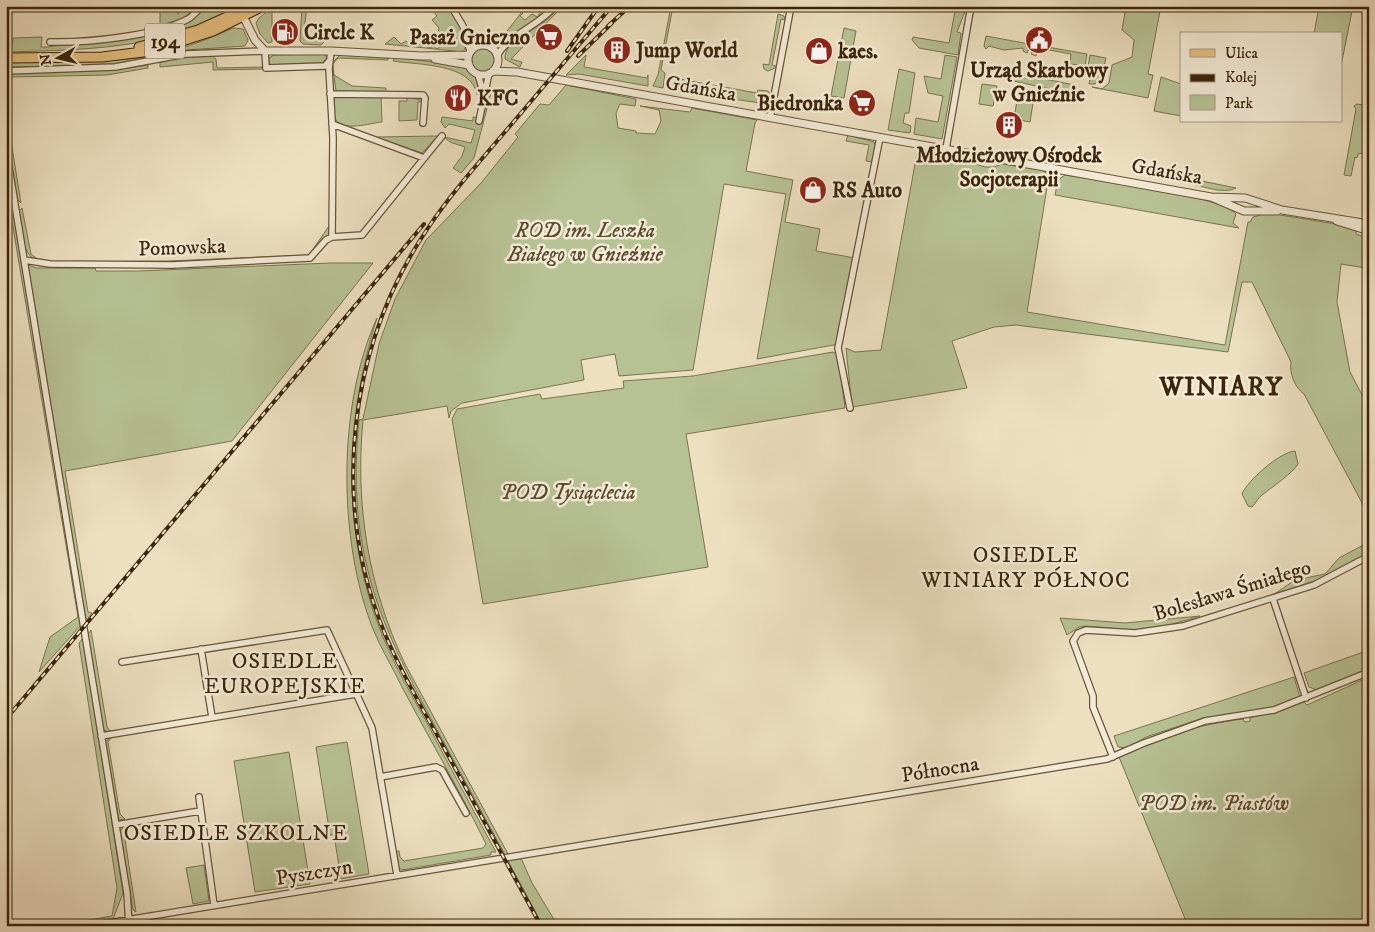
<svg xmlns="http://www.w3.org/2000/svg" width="1375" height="932" font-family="'IM FELL DW Pica',serif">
	<rect width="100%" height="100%" fill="#ede0c1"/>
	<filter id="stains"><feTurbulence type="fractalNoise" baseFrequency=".004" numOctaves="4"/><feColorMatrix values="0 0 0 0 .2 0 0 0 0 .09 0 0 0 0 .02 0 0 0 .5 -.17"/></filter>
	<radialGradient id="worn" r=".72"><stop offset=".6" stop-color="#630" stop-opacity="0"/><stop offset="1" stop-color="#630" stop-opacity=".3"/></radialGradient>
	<path fill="#b7c294" stroke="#7a7450" d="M160,6H169L178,14L184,6H198L183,19L160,25Z
		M205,6H232L230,13C160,49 83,50 6,52V48H12L13,38L42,37L41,47H47L158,33L192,20Z
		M277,6L272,10V42L268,43L260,34L256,23L259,18L270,9V7Z
		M302,6H307L304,31L310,38H319L321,34L324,42L321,45L303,44L300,41Z
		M437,6H447C454,18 473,40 463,52L455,54V51L385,44L394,37L401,44L406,41L409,44L414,39L422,47L425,45L429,48L433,46L437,49L443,44L442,35L438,30L439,28L432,20L437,16L433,11Z
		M546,6H550L541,16L507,38L504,35L521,13L519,9L523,13L520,16L525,20L532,14L537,17Z
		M559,6H563L511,59L522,62L520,67L505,59C503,42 535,30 545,21C551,17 555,11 559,6Z
		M671,6H673L661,70L665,73L663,88L653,86L658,75Z
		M956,6H967L957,32L961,33L958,55L919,48L912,40L913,37L949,43Z
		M1126,6H1161L1148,74L1153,75L1148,98L1092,87L1102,89L1109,83L1112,65L1132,57L1134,40L1122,30Z
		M1319,6H1353L1341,66V34H1314Z
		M778,14L784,16L785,20L781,19L772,65L776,66L775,68L768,71L764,69L763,64L769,65Z
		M233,28L243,29L248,40L245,46L186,50L111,65L6,67V63C53,61 102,64 149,56C178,51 206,40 233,28Z
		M844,28L856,31L844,98L831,96Z
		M986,36L1024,43L1030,47L1027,53L1023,51V48L1004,50L989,46L986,49L984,46Z
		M1036,45L1087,54L1085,66L1070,64L1071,54L1038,48L1036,56L1031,54Z
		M471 60a12 12 0 1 1 24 0a12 12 0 1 1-24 0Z
		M324,54L327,58L322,63L269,65V58L274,55Z
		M340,55L388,58V60L338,58L333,64L334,75L352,86L386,88V92L336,91L332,63Z
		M586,55L584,67L647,78L648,75V86L579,74L566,75Z
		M945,55L957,57L942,139L914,134L916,118L938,122L943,96L928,93L924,76L941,79Z
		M1090,55L1106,58L1102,75L1095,84H1089L1092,69L1088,67Z
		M212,56L216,59L217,68L262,67V69L213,70V62L160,67V62L180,58Z
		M395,57L463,66L477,77L480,92L477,95C472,63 418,65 393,61Z
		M148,65V68L107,75L11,77L6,80V75L11,73L112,70Z
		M899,69L915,73L909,113H905L903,123L911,126L910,133L888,130Z
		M1011,72L1074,85L1072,94L1014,81Z
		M670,77L706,84L704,95L668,90Z
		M1161,77L1181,84V116L1154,111Z
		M982,84L997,86L993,106L979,104Z
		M566,85L636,99L635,106L620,104L616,113L618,128L636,131V133L655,134L661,121L659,110L640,106L690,112L692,108L757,120L755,123L746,171L793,180L785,222L820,229L816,251L855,258L839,344L757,359L786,194L724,184L693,370L619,376L615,354L581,360L584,380L462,403L451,411L449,418L447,406L363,420C355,505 368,586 405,664L508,854L505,855C482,812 459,770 436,728C409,677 382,628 368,571C355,521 354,471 359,420L363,419L379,344L395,299L426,240L481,183L518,137L515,134L540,104L549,105Z
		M713,85L757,93L758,90L768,91L770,94L768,104L711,96Z
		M491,93L474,158L461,173L453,168L462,156L465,147L450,142L444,137L471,143L475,130L449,124L445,128L441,122L442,117L473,121V117L481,118L487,94Z
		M1018,94L1034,97L1030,122L1014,119Z
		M334,96H381L382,122C370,123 344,132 336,120C333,114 334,103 334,96Z
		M407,97L421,100L422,102H418L417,120L399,121V101H407Z
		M1357,104L1369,106L1366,125L1369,152L1358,154L1357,158L1355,157L1351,176L1344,175L1356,109L1354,106Z
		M6,110L21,203L17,199L6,133Z
		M848,135L874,142L876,147L873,162L866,161L869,145L846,141Z
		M438,136L422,153L376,137Z
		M917,153L969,162L985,167H994L1002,164L1042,170L1049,175L1027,312L1225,345L1248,222H1250L1253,217L1261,215L1262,212L1336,224L1356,230V234L1367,238L1366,268L1341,264L1337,302L1350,372L1369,408V516L1304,394C1295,388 1289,373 1291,362L1252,282H1242L1228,352L1016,325L994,327L952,341L967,388L852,407L846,348L855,352L881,350Z
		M6,165L81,625L39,672L50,637L78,617L6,185Z
		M1150,165L1186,172L1184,182L1173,179L1148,177Z
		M1065,175C1093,180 1223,196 1236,214L1233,223L1239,228L1055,195L1058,180Z
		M1187,178L1236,188C1222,195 1201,185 1186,183Z
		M22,208L31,254L41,262L168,261L309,255L329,226V235L309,257L161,263H41C20,256 22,230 19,211Z
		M330,263H373L232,441L65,471L88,612L92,613L86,621L28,265L37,268H95L96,271H138Z
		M377,318C344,423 341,534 383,637C395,666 411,694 426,721C449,765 472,808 496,852H491V855L402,870L399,868L396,851H399L400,857L404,861L483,848L486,844C460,791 430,740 402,687C393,668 381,649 373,629C338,541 337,405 377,318Z
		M833,352L837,355L839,362L845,408L686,434L708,567L483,604L452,419L457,409L540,394L542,399L624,388L623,381L693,376Z
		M1295,451L1298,464C1293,473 1271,488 1262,495C1258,498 1256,503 1252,507L1248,506L1242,494C1247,481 1280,452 1295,451Z
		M1369,542V552L1323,578L1273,595L1295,580L1325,574L1339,558Z
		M1200,616L1159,628L1133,630L1086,626L1079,627L1067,635L1060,618L1125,623Z
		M91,630L107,727L111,732L103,730L88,634Z
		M83,638L123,893L113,919L74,926H55L112,916L117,888L79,643Z
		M1369,650V669L1317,690L1309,687L1304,673Z
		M1294,677L1300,697L1271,708L1203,718L1146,737L1128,748L1118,747L1114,736Z
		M1369,677V926H1188L1119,757C1161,736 1196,725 1243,719L1245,722L1250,721V718L1304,702L1307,705Z
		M111,738L108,742L120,814L125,819L119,820L105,741Z
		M347,742L369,874L341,879L334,835H330L316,747Z
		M289,752L310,884L255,892L234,761Z
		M128,827L124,833L136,912L133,910L119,830Z
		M521,858L532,883L558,926H543L507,859Z
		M204,865L209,901L193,904L186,868Z"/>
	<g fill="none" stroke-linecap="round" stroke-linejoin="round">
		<g stroke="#685438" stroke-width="8">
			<path id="minor" d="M451,6L463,26L470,51
				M467,31L480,45
				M50,42C85,43 157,36 188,19C193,16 197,11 202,6
				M490,46L506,43
				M331,51L329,69L333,138L332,237L362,235L442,136
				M497,56C510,33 538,27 555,6
				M6,71L115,67L186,54L265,51L266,68L325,66L330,60
				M478,74L483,92
				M330,94L423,95L425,98L423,123
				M770,118L791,6
				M479,121L489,73
				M332,124L424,158
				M6,149L127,893L129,926
				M946,149L971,6
				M24,260L50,264L173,265L310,258L326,240L332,237
				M850,408L838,348L880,137
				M1273,599L1306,698
				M201,649L212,717
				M122,662L327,630L372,728L397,875
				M101,736L356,694
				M1113,757L1093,707V696L1073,641L1078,633L1086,630L1135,633L1183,626L1314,585L1369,556
				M380,777L436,767L442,770L466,813
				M199,797L214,905
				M116,825L200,811
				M90,926L1107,759L1144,743L1205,721L1274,710L1369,672"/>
		</g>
		<g stroke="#685438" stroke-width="9">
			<path id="tertiary" d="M241,12L255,40L265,51H331L422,56L468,55
				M468 60a15 15 0 1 1 30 0a15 15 0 1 1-30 0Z
				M435,59L469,65
				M493,71L517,72L1211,197L1245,198L1282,210L1369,224
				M1211,197L1244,211H1277
				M1337,221L1369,231
				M1369,286V312"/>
		</g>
		<g stroke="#3c250b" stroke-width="11">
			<path id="primary" d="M139,47L198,30L251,6
				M6,58L102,57L151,51L213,31L263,6"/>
		</g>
		<use href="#minor" stroke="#f3ebd7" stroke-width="5.5"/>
		<use href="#tertiary" stroke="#f3ebd7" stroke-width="7"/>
		<use href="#primary" stroke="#e6c080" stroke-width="9"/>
		<g stroke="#3c250b" stroke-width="4">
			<path id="rail" d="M608,26L630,6
				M567,51L599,6
				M578,56L612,23
				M6,719L424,224
				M541,926C508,866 476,806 443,746C423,709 401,673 385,634C330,502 348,346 428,228C452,192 482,159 510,126C544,86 578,46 612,6"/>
		</g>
		<use href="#rail" stroke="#f3ebd7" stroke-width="2" stroke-dasharray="5.5" stroke-linecap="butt"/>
	</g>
	<defs>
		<g id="fuel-disc" transform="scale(1.4375)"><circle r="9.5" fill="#8f2418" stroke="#f3ebd7"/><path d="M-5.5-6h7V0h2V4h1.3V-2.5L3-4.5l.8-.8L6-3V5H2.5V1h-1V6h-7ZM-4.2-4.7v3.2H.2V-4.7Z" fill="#fff"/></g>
		<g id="supermarket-disc" transform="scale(1.4375)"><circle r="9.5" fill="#8f2418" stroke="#f3ebd7"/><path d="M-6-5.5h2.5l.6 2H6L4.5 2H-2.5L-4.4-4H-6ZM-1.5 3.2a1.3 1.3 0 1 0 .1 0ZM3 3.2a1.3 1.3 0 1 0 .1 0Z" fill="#fff"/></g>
		<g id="civic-disc" transform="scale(1.4375)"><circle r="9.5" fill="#8f2418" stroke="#f3ebd7"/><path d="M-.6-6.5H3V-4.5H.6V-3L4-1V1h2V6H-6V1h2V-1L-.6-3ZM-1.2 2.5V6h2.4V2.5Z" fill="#fff"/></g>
		<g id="building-disc" transform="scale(1.4375)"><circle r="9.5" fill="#8f2418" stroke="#f3ebd7"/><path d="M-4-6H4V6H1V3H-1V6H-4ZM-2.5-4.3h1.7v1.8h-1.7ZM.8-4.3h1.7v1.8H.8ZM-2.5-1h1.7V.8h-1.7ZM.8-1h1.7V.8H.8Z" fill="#fff"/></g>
		<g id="shop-disc" transform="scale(1.4375)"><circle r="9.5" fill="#8f2418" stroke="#f3ebd7"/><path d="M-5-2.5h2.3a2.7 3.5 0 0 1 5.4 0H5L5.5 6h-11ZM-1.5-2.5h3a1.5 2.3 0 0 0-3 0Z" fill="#fff"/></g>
		<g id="restaurant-disc" transform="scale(1.4375)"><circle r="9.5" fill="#8f2418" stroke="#f3ebd7"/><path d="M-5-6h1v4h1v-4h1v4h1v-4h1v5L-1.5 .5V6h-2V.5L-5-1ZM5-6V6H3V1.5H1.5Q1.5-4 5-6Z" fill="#fff"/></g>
	</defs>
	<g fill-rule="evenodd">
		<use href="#fuel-disc" x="285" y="32"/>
		<use href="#supermarket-disc" x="549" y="37"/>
		<use href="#civic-disc" x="1039" y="40"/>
		<use href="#building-disc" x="617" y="50"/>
		<use href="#shop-disc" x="819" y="51"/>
		<use href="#restaurant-disc" x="458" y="98"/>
		<use href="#supermarket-disc" x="862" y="103"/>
		<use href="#building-disc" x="1009" y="125"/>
		<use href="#shop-disc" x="813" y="190"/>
	</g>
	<g text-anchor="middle" stroke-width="5" stroke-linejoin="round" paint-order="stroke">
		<rect fill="#f3ebd7" stroke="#736048" stroke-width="1" x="145" y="23.5" width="40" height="35" rx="4"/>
		<g font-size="20" font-weight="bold" fill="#3c250b">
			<text x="165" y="48">194</text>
		</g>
		<g font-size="21" font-weight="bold" fill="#3c250b" stroke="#f3ebd7" text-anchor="start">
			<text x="304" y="39">Circle K</text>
			<text x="530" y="44" text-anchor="end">Pasaż Gniezno</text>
			<text x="636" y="57">Jump World</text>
			<text x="838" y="58">kaes.</text>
			<text x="1039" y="77" text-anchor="middle">Urząd Skarbowy<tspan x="1039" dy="24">w Gnieźnie</tspan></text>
			<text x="477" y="105">KFC</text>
			<text x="843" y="110" text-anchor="end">Biedronka</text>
			<text x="1009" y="162" text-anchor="middle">Młodzieżowy Ośrodek<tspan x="1009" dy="24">Socjoterapii</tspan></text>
			<text x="832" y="197">RS Auto</text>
		</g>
		<g font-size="21" fill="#3c250b" stroke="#f3ebd7">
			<text transform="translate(701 88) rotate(10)" y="7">Gdańska</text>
			<text transform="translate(1167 171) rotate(10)" y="7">Gdańska</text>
			<text transform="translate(182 247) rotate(-2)" y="7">Pomowska</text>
			<text transform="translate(1232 590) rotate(-17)" y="7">Bolesława Śmiałego</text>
			<text transform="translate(940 769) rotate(-9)" y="7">Północna</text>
			<text transform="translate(314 872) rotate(-9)" y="7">Pyszczyn</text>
		</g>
		<g font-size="21" font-style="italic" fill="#5b4c2d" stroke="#f3ebd7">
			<text x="585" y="237">ROD im. Leszka<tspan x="585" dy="24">Białego w Gnieźnie</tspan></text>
			<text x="568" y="499">POD Tysiąclecia</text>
			<text x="1214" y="810">POD im. Piastów</text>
		</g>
		<g font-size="22" letter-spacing="1" fill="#3c250b" stroke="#f3ebd7">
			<text x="1026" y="562">OSIEDLE<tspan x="1026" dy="25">WINIARY PÓŁNOC</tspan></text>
			<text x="285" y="668">OSIEDLE<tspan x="285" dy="25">EUROPEJSKIE</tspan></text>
			<text x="236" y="840">OSIEDLE SZKOLNE</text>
		</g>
		<g font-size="26" font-weight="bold" letter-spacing="1" fill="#3c250b" stroke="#f3ebd7">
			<text x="1221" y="395">WINIARY</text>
		</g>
	</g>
	<rect width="1375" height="932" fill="none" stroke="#ede0c1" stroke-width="25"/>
	<rect x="8" y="8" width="1360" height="917" fill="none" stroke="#3c250b" stroke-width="2.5"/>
	<rect x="12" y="12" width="1350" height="907" fill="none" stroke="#3c250b"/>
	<rect x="1180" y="32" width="162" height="90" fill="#f3ebd7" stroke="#aa9c85"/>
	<rect x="1190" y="49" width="25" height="8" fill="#e6c080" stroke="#aa9c85"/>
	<text x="1225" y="58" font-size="15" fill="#3c250b">Ulica</text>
	<rect x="1190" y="74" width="25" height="8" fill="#3c250b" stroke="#aa9c85"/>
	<text x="1225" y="82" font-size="15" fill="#3c250b">Kolej</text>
	<rect x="1190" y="95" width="25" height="15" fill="#b7c294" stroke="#aa9c85"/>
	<text x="1225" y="108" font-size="15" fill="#3c250b">Park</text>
	<g transform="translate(58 58) rotate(262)" stroke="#f3ebd7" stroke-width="4" paint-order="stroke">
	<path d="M0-4L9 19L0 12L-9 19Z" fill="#3c250b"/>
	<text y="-8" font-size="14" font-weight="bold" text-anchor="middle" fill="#3c250b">N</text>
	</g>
	<rect width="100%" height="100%" filter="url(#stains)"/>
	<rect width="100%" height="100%" fill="url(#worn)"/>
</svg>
